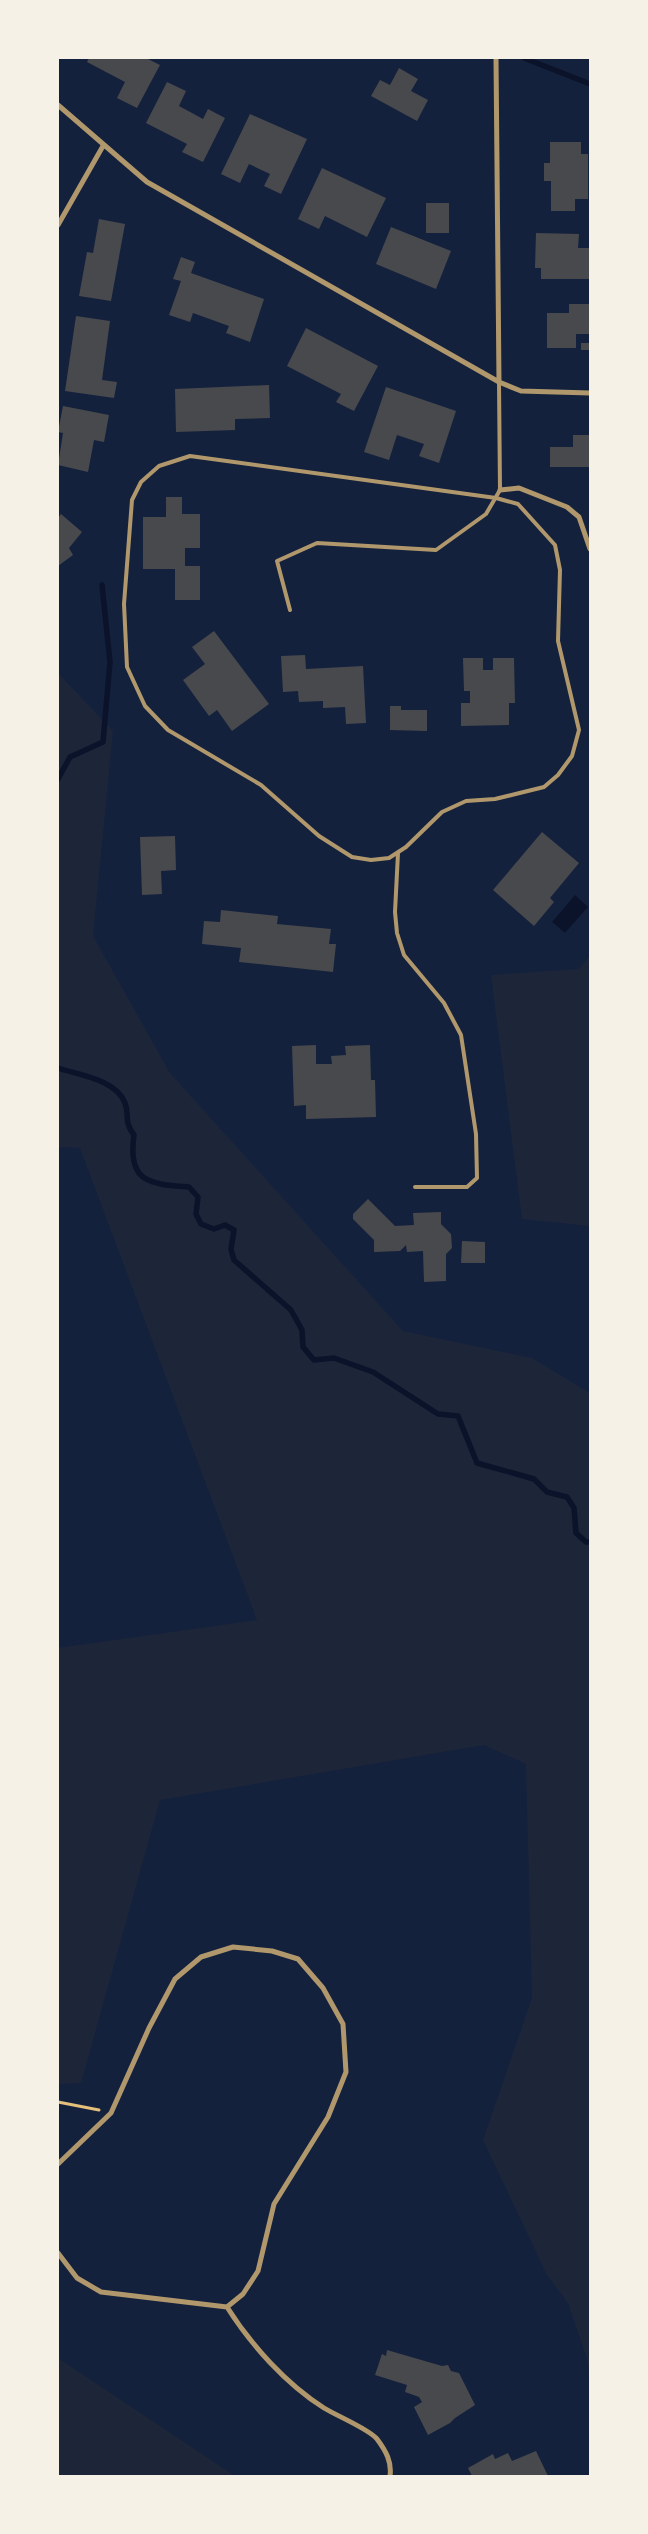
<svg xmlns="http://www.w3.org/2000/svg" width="648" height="2534" font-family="Jost,sans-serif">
	<rect width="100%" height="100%" fill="#14213d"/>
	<path fill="#1d2539" d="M58,673L113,731L93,936L170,1073L403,1331L532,1358L590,1393V2379L587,2359L568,2303L547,2275L483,2140L532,1998L526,1764L484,1745L160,1800L81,2083L58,2084V1648L257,1620L80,1148L58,1147Z
		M590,955V1226L522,1219L491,975L579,969Z
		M58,2358L235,2476H58Z"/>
	<path fill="#0b132b" d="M575,895L588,907L565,933L552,922Z"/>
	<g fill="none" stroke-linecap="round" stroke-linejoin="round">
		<path stroke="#0b132b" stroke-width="5.5" d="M524,58L590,84
			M58,779L70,757L103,742L110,662L102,585
			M58,1068C78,1075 116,1079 125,1103C130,1116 123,1120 134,1135C127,1183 150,1184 189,1187L198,1197L196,1214L201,1224L214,1229L225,1225L234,1230L231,1249L234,1260L291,1310L302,1330L303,1347L314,1360L334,1358L373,1372L438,1414L458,1416L477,1463L534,1479L547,1492L567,1497L574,1508L576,1533L586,1542H590"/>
	</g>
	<path fill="#48494c" d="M89,58H146L160,65L137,108L117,98L125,82L87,62Z
		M399,68L418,79L411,91L428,100L417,121L371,96L380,80L390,85Z
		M167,82L186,91L179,106L203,119L208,109L225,118L203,162L182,152L187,144L146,123Z
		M250,114L307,139L281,194L264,186L270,174L249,164L240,183L221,174Z
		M550,142H581V154H588V199H575V211H551V181H544V163H550Z
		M322,168L386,198L367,237L325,216L319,229L298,219Z
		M426,203H449V233H426Z
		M99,219L125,224L111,301L79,296L87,252L93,253Z
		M391,227L451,251L436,289L376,264Z
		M536,233L579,234L578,248H590V279H541V268H535Z
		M181,257L195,262L191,273L264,299L250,342L226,333L229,326L193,313L190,322L169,315L181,281L173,279Z
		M569,304H590V334H576V348H547V313H569Z
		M76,316L110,321L102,380L117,382L114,398L65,391Z
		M306,328L378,366L354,411L336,402L341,394L287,366Z
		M581,343H590V350H581Z
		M269,385L270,418L235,419V430L176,432L175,389Z
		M386,387L456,411L439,463L419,456L424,444L397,435L389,460L364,452Z
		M63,406L109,415L104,442L94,440L88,472L58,465L63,433L58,432Z
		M573,435H590V467H550V447H573Z
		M166,497H182V514H200V548H185V566H200V600H175V569H143V517H166Z
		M61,514L82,532L69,548L73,555L58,566V518Z
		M214,631L269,704L232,731L217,710L209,716L183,680L205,664L192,647Z
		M305,655L306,669L363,666L366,723L346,724L345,707L323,708V701L299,702L298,691L283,692L281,656Z
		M463,658H483V670H493V658H514L515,703H509V725L461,726V703H470V691H464Z
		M390,706H401V710H427V731L390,730Z
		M542,832L579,863L550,898L554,902L534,926L493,890Z
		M175,836L176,870L161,871L162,894L142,895L140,837Z
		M221,910L278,916L277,924L331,929L329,944H336L333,972L239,962L241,948L202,944L204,921L220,922Z
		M316,1045V1064H332L331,1056L346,1055L345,1046L370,1045L371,1080H375L376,1117L306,1119V1105L294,1106L292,1046Z
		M368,1199L395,1226L414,1225L413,1213L441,1212V1224L451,1234L452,1248L446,1254V1281L424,1282L423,1251L407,1252L406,1245L400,1251L374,1252V1240L353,1219V1214Z
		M462,1241L485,1242V1263H461Z
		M387,2350L442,2366L448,2365L451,2371L459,2373L475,2405L455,2418L450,2423L428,2435L414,2407L422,2402L419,2397L405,2392L407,2385L375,2375L382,2354L386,2356Z
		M536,2451L548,2476H472L468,2468L493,2454L495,2459L508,2453L512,2461Z"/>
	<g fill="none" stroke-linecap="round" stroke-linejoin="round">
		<path stroke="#e5c07b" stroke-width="3" d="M58,2102L99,2110"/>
		<path stroke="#b1986c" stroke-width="4" d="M190,456L496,498L518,504L555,545L560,570L558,641L579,730L572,756L558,775L544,787L495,799L466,801L442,812L406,847L389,858L371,860L352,857L319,836L261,785L168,730L145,706L127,667L124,604L132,500L141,482L159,466Z
			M290,610L277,561L317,543L436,550L486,514L500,490L499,382
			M398,853L395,912L397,933L404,955L444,1003L461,1035L476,1134L477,1178L467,1187H415"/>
		<path stroke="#b1986c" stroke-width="5" d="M496,58L499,382
			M58,105L147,182L499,382L521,391L590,393
			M58,225L103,146
			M500,490L519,488L567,507L579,517L590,549
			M58,2164L111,2113L149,2028L175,1979L201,1957L233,1947L272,1951L298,1959L323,1988L343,2024L346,2072L328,2117L274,2204L258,2271L243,2294L227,2307L101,2292L77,2278L58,2253
			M227,2307C251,2345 286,2384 324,2408C337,2416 369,2429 377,2439C386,2451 392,2462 390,2476"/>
	</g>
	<rect width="648" height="2534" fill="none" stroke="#f6f1e7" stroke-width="118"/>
</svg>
